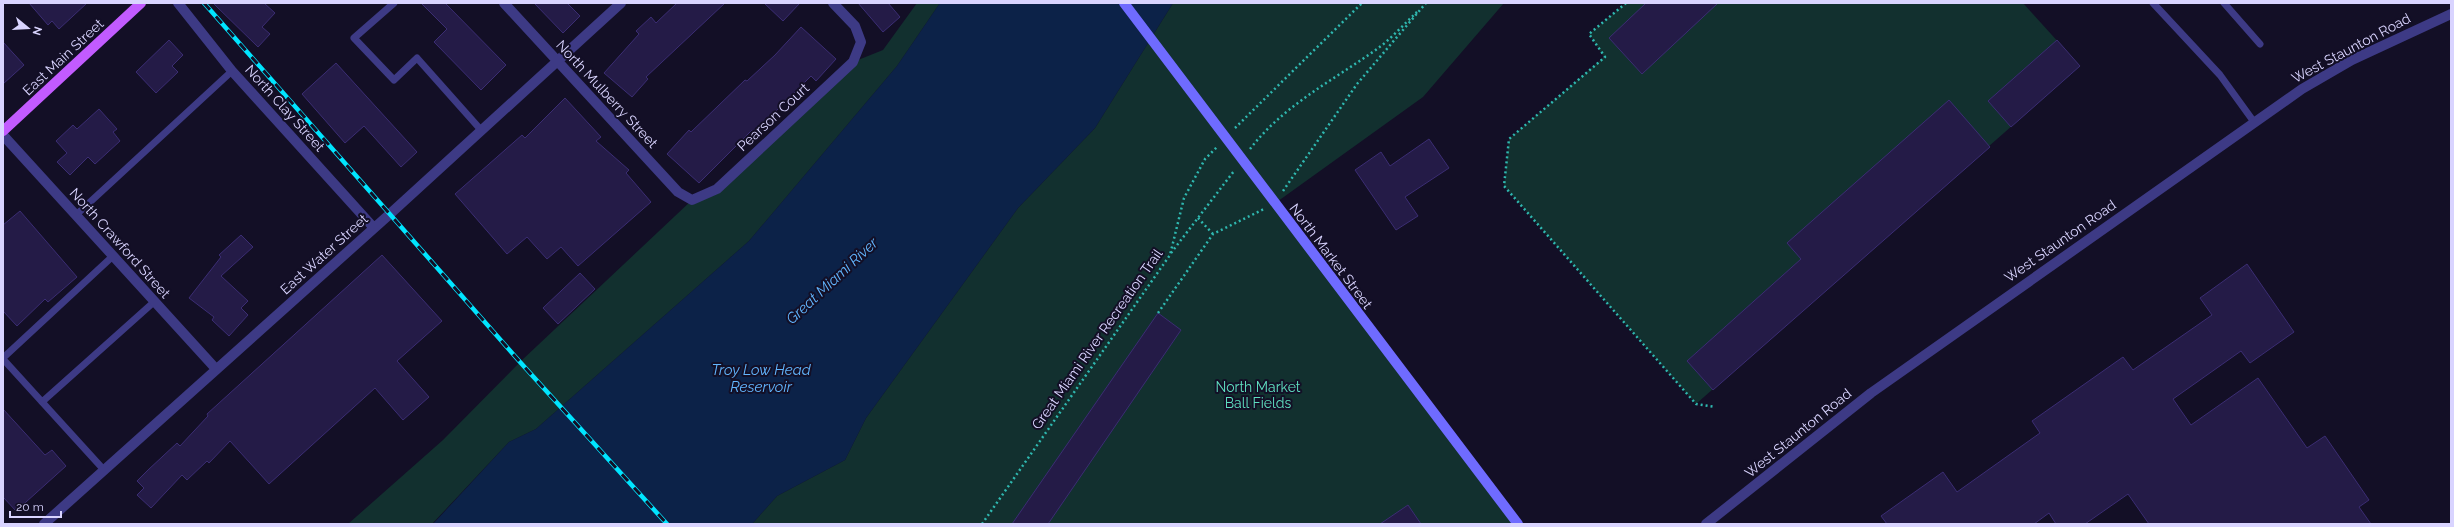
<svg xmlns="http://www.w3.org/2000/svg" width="2454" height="527" font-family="Raleway,sans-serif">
	<rect width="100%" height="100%" fill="#130f26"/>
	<path fill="#12302f" d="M917,3H940L897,66L749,241L536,429L509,442L432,524H348L443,440L520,362L692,200L717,189L853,62L883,50Z
		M1173,3H1504L1423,97L1274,204L1518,524H752L777,496L845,460L866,418L1018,208L1095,128Z
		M1626,3H2023L2080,66L1696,404L1504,186L1509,139L1604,57L1589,34Z"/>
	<path fill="#0c2248" d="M940,3H1173L1095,128L1018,208L866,418L845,460L777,496L752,524H433L509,442L536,429L749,241L897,66Z"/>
	<path fill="#241b47" stroke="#3b2d73" d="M29,3H87L59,29L52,21L48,25Z
		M213,3H264L275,13L262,27L270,34L258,47Z
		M421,3H445L506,65L481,90L434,42L447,29Z
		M534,3H567L580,16L563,33Z
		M677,3H725L646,77L648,79L632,97L604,73L639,34L636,31L651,17L656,23Z
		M764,3H800L783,21Z
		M858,3H888L900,17L883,32Z
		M1646,3H1718L1642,74L1609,38Z
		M801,27L836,59L816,81L811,76L767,120L770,123L756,135L752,130L699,183L667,154L689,130L691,132L745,80L747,81L775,55Z
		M169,40L183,55L172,66L178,72L156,93L136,72Z
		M2057,40L2080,66L2011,127L1988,101Z
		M3,42L24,65L3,84Z
		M336,63L417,152L401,167L364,126L345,143L302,94Z
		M565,98L601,137L596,141L629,170L626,173L651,202L578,266L561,247L547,259L527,237L507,254L455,194L522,135L525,138Z
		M1949,100L1990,147L1713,390L1687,361L1801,259L1787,243Z
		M99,109L117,129L113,132L120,141L95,164L88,157L70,175L57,162L67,153L56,141L73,125L77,129Z
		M1429,139L1449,168L1405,197L1418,216L1396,230L1355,170L1381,152L1390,166Z
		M20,211L77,277L48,302L45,299L17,326L3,311V225Z
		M241,235L253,247L221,276L248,301L241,308L248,315L229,336L212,320L214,317L189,298L221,257L219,255Z
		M382,255L442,321L397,361L429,397L403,420L375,388L269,484L230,441L209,463L207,461L187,480L182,475L151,508L137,495L144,488L137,481L148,470L177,443L180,446L208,416L207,414Z
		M2247,264L2294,332L2250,363L2241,351L2173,399L2191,425L2258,378L2307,448L2325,436L2369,500L2359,507L2371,524H2149L2128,494L2085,524H2056L2049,513L2034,524H1887L1881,516L1943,472L1957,492L2040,433L2032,421L2123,357L2133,370L2212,315L2200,298Z
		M580,273L595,289L558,324L543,308Z
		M1158,313L1181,330L1048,524H1012Z
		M3,409L45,455L52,450L66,466L16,511L3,497Z
		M1408,505L1421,524H1380Z"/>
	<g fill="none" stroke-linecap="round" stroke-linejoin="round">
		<path stroke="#2fb8b0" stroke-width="2.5" stroke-dasharray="2 3" stroke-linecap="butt" d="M1626,3L1589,34L1605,57L1509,139L1504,186L1696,404L1715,407
			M1235,128L1362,3
			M1250,149C1284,105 1332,81 1377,49C1391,39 1404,24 1417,12
			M1283,191L1357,84L1426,3
			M1198,218L1213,234
			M1171,253L1234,171
			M1158,313L1213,234L1264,209
			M982,524L1170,255L1184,198L1205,159L1217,147"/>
		<path stroke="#3d3a85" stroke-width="7" d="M394,3L354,38L394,80L417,58L481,130
			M2153,3L2220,75L2254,122
			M2224,3L2260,44
			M76,215L232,71
			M3,358L113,256
			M3,359L104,470
			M42,402L155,301"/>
		<path stroke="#3d3a85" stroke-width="10" d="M178,3L232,71L374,228
			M504,3L678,192L692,200L717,189L853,62L861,42L855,26L833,3
			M3,135L216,369
			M44,524L391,213L621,3
			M1706,524L1871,393L2302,89L2352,60L2451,14"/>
		<path stroke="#6f6bff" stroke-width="10" d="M1124,3L1518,524"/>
		<path stroke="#c25bff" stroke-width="10" d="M3,131L141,3"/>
		<g stroke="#00e5ff" stroke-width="4.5">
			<path id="rail" d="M204,3L520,362L667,524"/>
		</g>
		<use href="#rail" stroke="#130f26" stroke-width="3" stroke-dasharray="9" stroke-linecap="butt"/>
	</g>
	<g text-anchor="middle" stroke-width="4" stroke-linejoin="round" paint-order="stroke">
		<g font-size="14" fill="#d9d4ff" stroke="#130f26">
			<text transform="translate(2351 48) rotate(-28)" y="5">West Staunton Road</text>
			<text transform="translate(63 57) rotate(-43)" y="5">East Main Street</text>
			<text transform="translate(607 94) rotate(47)" y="5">North Mulberry Street</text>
			<text transform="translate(285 108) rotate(48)" y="5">North Clay Street</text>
			<text transform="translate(773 117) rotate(-43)" y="5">Pearson Court</text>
			<text transform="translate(2060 241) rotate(-35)" y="5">West Staunton Road</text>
			<text transform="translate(120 243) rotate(48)" y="5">North Crawford Street</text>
			<text transform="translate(324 254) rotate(-42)" y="5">East Water Street</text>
			<text transform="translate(1331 256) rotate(53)" y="5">North Market Street</text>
			<text transform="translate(1097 339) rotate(-55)" y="5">Great Miami River Recreation Trail</text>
			<text transform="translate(1798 433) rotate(-39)" y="5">West Staunton Road</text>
		</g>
		<g font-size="14" fill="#5fe0c0" stroke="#130f26">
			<text x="1258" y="392">North Market<tspan x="1258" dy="16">Ball Fields</tspan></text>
		</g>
		<g font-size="15" font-style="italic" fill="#62b6ff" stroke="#130f26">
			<text transform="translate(832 281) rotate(-43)" y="5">Great Miami River</text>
			<text x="761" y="375">Troy Low Head<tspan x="761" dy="17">Reservoir</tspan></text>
		</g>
	</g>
	<rect width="2454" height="527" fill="none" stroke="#d9d4ff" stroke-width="8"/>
	<g transform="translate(28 28) rotate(108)" stroke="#130f26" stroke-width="3" paint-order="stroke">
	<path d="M0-3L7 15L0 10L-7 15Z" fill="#d9d4ff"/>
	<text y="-6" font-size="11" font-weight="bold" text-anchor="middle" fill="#d9d4ff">N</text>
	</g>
	<path d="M10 511v6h51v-6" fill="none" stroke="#d9d4ff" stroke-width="2"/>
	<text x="16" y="511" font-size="12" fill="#d9d4ff" stroke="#130f26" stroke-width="3" paint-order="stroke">20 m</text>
</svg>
